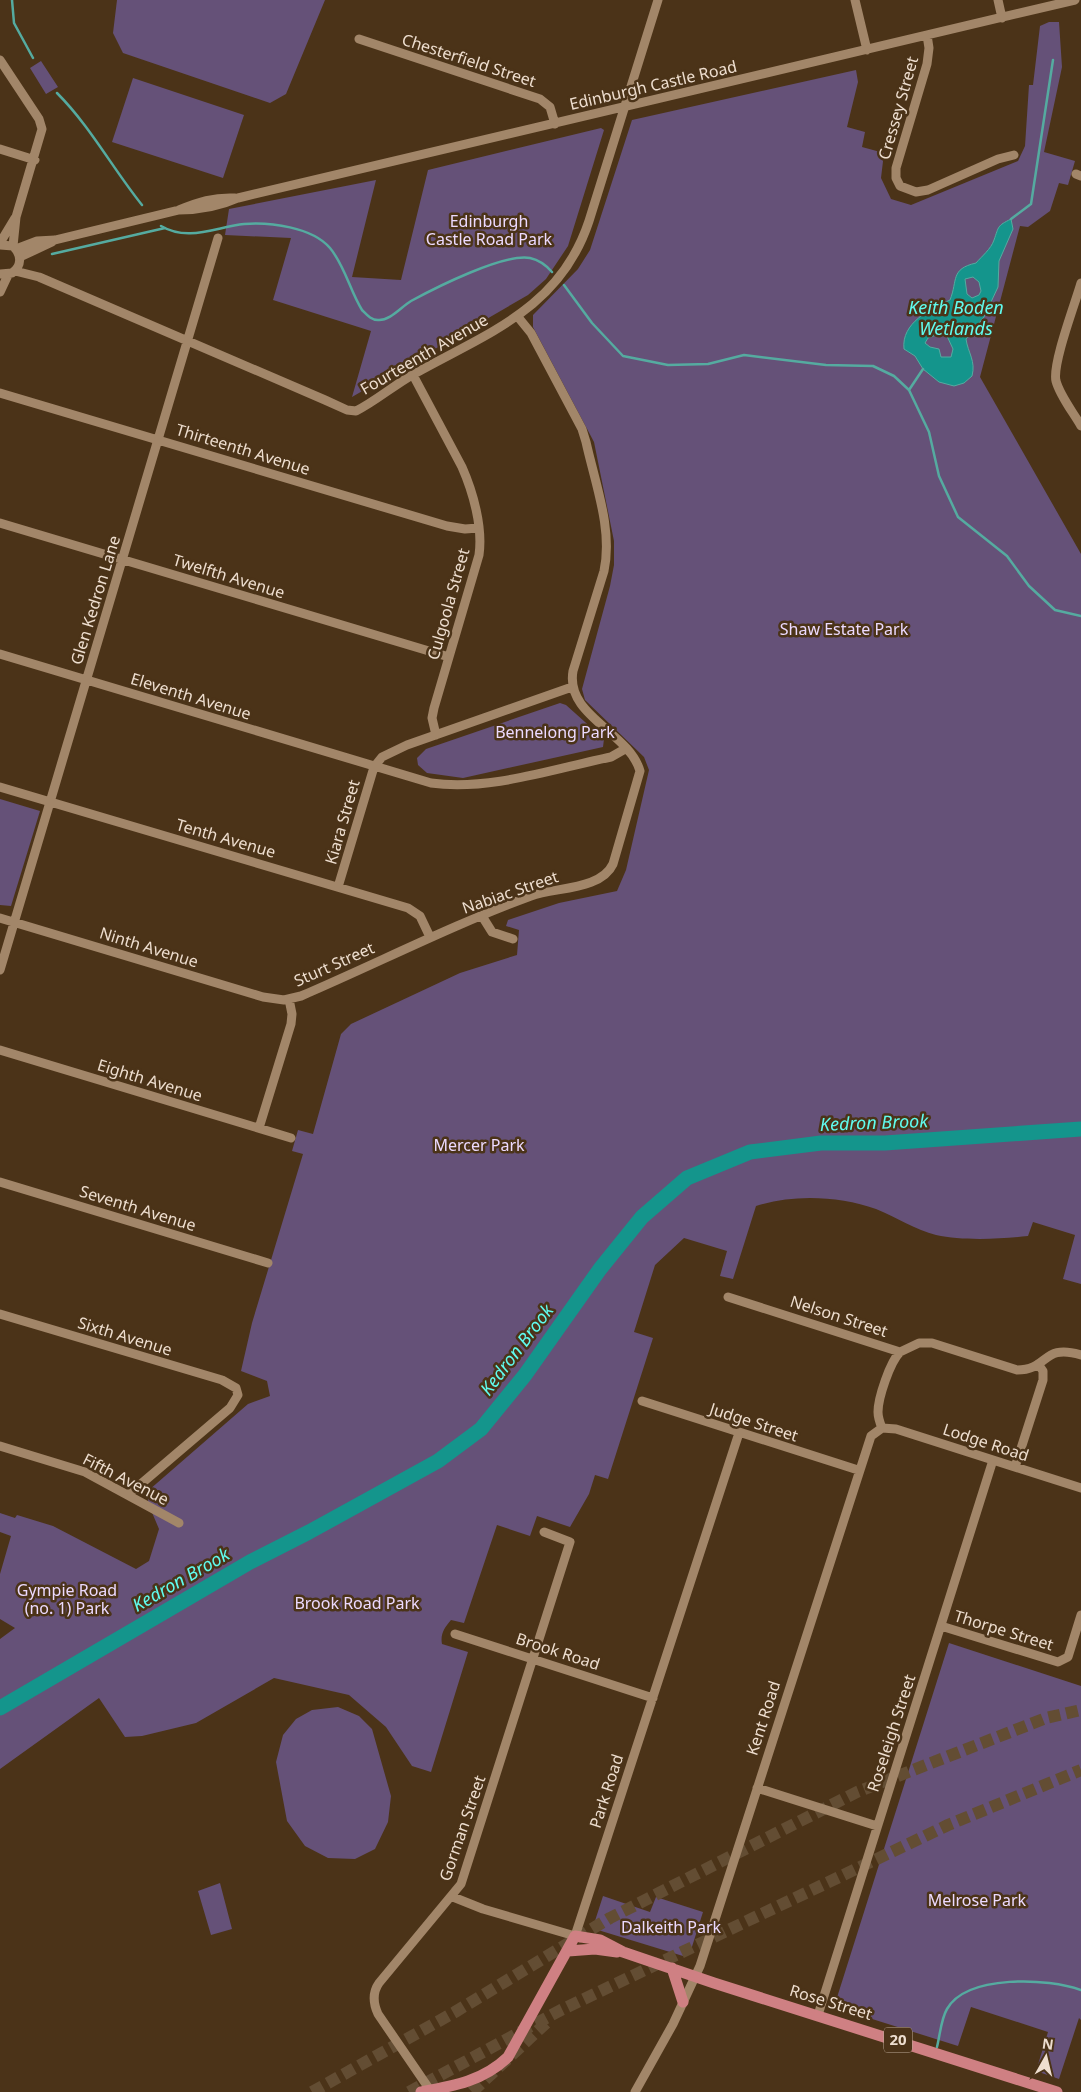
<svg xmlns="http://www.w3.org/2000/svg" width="1081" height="2092" font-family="'Noto Sans',sans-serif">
	<rect width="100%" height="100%" fill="#4b3318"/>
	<path fill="#655178" d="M117,0H325L286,94L270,103L123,53L113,33Z
		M1049,22H1059L1062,67L1044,152L1075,161L1068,185L1059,183L1050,211L1028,227L1020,226L980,377L1081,554V1284L1063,1279L1075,1235L1033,1222L1028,1236C1001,1239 963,1241 936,1235C916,1230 896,1217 876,1209C839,1196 793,1194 756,1206L733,1279L720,1276L727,1251L684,1238L655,1265L634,1332L653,1338L608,1479L595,1475L589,1494L570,1527L537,1516L530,1536L497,1525L464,1623L451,1620C445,1627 440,1634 442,1644L468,1652L431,1772L412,1766L386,1727L349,1695L274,1678L196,1723L142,1736L125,1737L99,1698L0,1769V1639L15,1628L0,1619V1574L11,1536L0,1532V1513L15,1518L17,1515L53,1526L136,1569L149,1561L159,1529L148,1503L149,1490L248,1404L270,1396L267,1381L241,1371L252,1323L303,1154L292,1151L298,1130L313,1134L341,1034L351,1024L460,973L517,955L519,930L506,926L508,920L559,903L617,891L626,870L649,770L644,757L585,700L582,689L610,586L614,565V541L594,442L533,327V315L578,269L590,250L632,120L856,70L858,82L847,127L865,132L862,147L884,153L881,178L891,199L911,205L1018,161L1025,146L1029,85H1033L1040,26Z
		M41,61L58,87L46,94L30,68Z
		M133,78L244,115L223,178L112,142Z
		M601,128L604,130L568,246L546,279L528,295L352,397L371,331L273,300L291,238L225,235L229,209L376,180L352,277L401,280L428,170Z
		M560,703L566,705L604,739L603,747L463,778L427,773L418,765L417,758L426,749Z
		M0,799L40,811L11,906L0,905Z
		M949,1643L1081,1686V2020L1079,2018L1059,2079L1036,2071L1048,2032L971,2007L958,2046L834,2007Z
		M338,1707L359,1716L372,1729L391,1796L388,1822L375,1849L355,1859L328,1858L305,1846L287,1821L276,1762L283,1735L296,1719L312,1710Z
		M220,1883L232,1929L211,1935L198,1891Z
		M603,1896L650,1912L656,1897L703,1912L690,1953L683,1956L598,1930L594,1924Z"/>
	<path fill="#14958c" stroke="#55aba0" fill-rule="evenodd" d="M1011,219L1013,229L999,261L998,287L984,317L966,339C968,353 976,361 972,376L964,383L954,386L939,382L923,369L915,356L904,349C901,323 930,309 950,300C958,280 950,269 976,263C982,256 991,249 994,240C999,226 997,226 1011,219ZM973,277L979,282L981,291L979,295L972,298L967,294L965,279ZM936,335L947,336L953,349L951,357H941L939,349L930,347L925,343L928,338Z"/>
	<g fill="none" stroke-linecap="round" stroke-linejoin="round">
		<path stroke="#55aba0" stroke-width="2.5" d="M12,0L14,23L33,58
			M57,93C90,126 113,169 142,205
			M1011,219L1031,204L1053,60
			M161,226C188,242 216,227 244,224C270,222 312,227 330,248C345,266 350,291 362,310C367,315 371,320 378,320C390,321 401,307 411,301C435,288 504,253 530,258C539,260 546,265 552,272
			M52,254L165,228
			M564,285L592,323L623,356L668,365L708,364L744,355L826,365L873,366L894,376L909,390L929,432L939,476L958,517L1007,556L1029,586L1055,610L1081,616
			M909,390L923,369
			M937,2047C940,2035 941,2019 947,2009C967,1974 1049,1978 1081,1990"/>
		<path stroke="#14958c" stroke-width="15" d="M0,1708L250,1562L309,1532L438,1461L481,1429L525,1375L600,1269L642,1217L687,1178L750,1152L821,1143H885L1081,1129"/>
		<path stroke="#634d33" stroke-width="12" stroke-dasharray="12 6" stroke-linecap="butt" d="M312,2092L455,2012L610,1918L857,1792L1046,1718L1081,1710
			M409,2092L561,2010L948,1825L1081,1770
			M472,2092L546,2023"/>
		<path stroke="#a28669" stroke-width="9" d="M855,0L867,50
			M998,0L1002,18
			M927,35L929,48L927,64L896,168V178L900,186L916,192L928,190L998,159L1014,155
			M359,39L540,99L550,107L555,124
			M0,60L39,119L42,129L16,217L13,246
			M0,149L35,160
			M1076,174L1081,176
			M179,210C201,210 218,207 238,198L1075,0
			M0,243L15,218
			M0,245L13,246C22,255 22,266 12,273L0,274
			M16,249L37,241L55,240L179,210C198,202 214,197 235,198
			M20,257L52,242
			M15,271L39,277L325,400L347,410L356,411C376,401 394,385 414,374C487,333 560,309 589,221L658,0
			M1081,283C1075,304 1052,364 1056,381C1060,396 1073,412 1081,426
			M0,292L8,275
			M413,375L462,467C473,492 483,527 479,555L434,708L432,718L436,735
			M0,393L447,526L465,529L478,528
			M0,523L449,657
			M0,654L431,783C490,791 553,769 611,757L625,749
			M0,787L408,908L420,916L430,937
			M338,887L374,767L382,757L407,745L572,687
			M482,916L492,932L513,939
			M0,918L263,997L284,1000L301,996C378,963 452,925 531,896C556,887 601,890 613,864L640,771C629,732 565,716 573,671L604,571C613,529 595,483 586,442L582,429L531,333L518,317
			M0,970L218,238
			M0,1050L291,1138
			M259,1128L291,1024L292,1014L289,999
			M0,1182L268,1263
			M728,1297L900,1352L919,1343H932L1017,1370C1049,1370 1042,1343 1081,1355
			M0,1314L222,1380L236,1388L238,1395L230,1408L128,1495
			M642,1401L858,1470
			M882,1428C880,1423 878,1418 878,1412C878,1398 890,1362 900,1352
			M0,1446L85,1472L179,1523
			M1015,1467L1043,1380V1371L1038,1364
			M941,1626L1058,1662L1068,1657L1081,1615
			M455,1634L653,1698
			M757,1788L877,1826
			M453,1897L483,1909L575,1936L739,1433
			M818,2015L993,1460
			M430,2090L378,2014C373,2003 372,1993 379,1983L461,1884L570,1542L544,1532
			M635,2092L673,2024L700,1966L871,1436L882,1428L896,1429L1081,1488"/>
		<path stroke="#cf8083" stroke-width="11" d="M568,1951L595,1949L617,1952
			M672,1968L683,2002
			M421,2092C454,2086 483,2081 508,2057L575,1936L600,1940L623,1952L714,1983L1057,2092"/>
	</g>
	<g text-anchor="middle" stroke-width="5" stroke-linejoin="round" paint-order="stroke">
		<rect fill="#4b3318" stroke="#bdab98" stroke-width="1" x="884" y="2027.5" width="28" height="25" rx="4"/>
		<g font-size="15" font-weight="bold" fill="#eedecf">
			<text x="898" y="2045">20</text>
		</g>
		<g font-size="16" fill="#eedecf" stroke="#4b3318">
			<text transform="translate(469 60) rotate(18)" y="6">Chesterfield Street</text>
			<text transform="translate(653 85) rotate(-13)" y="6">Edinburgh Castle Road</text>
			<text transform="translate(898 108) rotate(-74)" y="6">Cressey Street</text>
			<text transform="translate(424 354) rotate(-30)" y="6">Fourteenth Avenue</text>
			<text transform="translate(243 449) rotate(17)" y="6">Thirteenth Avenue</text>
			<text transform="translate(229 576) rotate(17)" y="6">Twelfth Avenue</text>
			<text transform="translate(95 600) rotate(-73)" y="6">Glen Kedron Lane</text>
			<text transform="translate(448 604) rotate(-74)" y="6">Culgoola Street</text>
			<text transform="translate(191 696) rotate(17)" y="6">Eleventh Avenue</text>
			<text transform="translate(342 822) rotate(-74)" y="6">Kiara Street</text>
			<text transform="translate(226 838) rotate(16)" y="6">Tenth Avenue</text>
			<text transform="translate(510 892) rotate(-19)" y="6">Nabiac Street</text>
			<text transform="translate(149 947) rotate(17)" y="6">Ninth Avenue</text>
			<text transform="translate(334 964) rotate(-24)" y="6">Sturt Street</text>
			<text transform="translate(150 1080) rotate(17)" y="6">Eighth Avenue</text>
			<text transform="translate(138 1208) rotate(17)" y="6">Seventh Avenue</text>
			<text transform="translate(839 1316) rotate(18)" y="6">Nelson Street</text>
			<text transform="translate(125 1336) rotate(17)" y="6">Sixth Avenue</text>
			<text transform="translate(754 1422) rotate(18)" y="6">Judge Street</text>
			<text transform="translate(986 1442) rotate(18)" y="6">Lodge Road</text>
			<text transform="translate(126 1479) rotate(27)" y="6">Fifth Avenue</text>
			<text transform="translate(1004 1630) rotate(17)" y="6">Thorpe Street</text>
			<text transform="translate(558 1651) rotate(18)" y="6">Brook Road</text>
			<text transform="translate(763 1718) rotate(-72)" y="6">Kent Road</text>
			<text transform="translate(891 1733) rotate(-72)" y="6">Roseleigh Street</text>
			<text transform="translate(606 1791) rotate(-72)" y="6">Park Road</text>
			<text transform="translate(462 1828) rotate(-71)" y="6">Gorman Street</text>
			<text transform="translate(831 2002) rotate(17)" y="6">Rose Street</text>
		</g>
		<g font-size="16" fill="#ecdaff" stroke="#4b3318">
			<text x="489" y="227">Edinburgh<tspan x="489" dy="18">Castle Road Park</tspan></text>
			<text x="844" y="635">Shaw Estate Park</text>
			<text x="555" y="738">Bennelong Park</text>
			<text x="479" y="1151">Mercer Park</text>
			<text x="67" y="1596">Gympie Road<tspan x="67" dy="18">(no. 1) Park</tspan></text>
			<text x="357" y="1609">Brook Road Park</text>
			<text x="977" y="1906">Melrose Park</text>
			<text x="671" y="1933">Dalkeith Park</text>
		</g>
		<g font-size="18" font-style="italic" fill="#60fcef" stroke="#4b3318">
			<text x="956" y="314">Keith Boden<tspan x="956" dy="21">Wetlands</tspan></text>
			<text transform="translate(874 1123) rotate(-2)" y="6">Kedron Brook</text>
			<text transform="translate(517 1350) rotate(-53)" y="6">Kedron Brook</text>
			<text transform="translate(181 1580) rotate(-30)" y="6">Kedron Brook</text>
		</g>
	</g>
	<g transform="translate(1046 2057) rotate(8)" stroke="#4b3318" stroke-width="4" paint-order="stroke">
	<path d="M0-4L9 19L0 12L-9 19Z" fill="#eedecf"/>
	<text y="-8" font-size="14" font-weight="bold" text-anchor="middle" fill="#eedecf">N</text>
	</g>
</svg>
